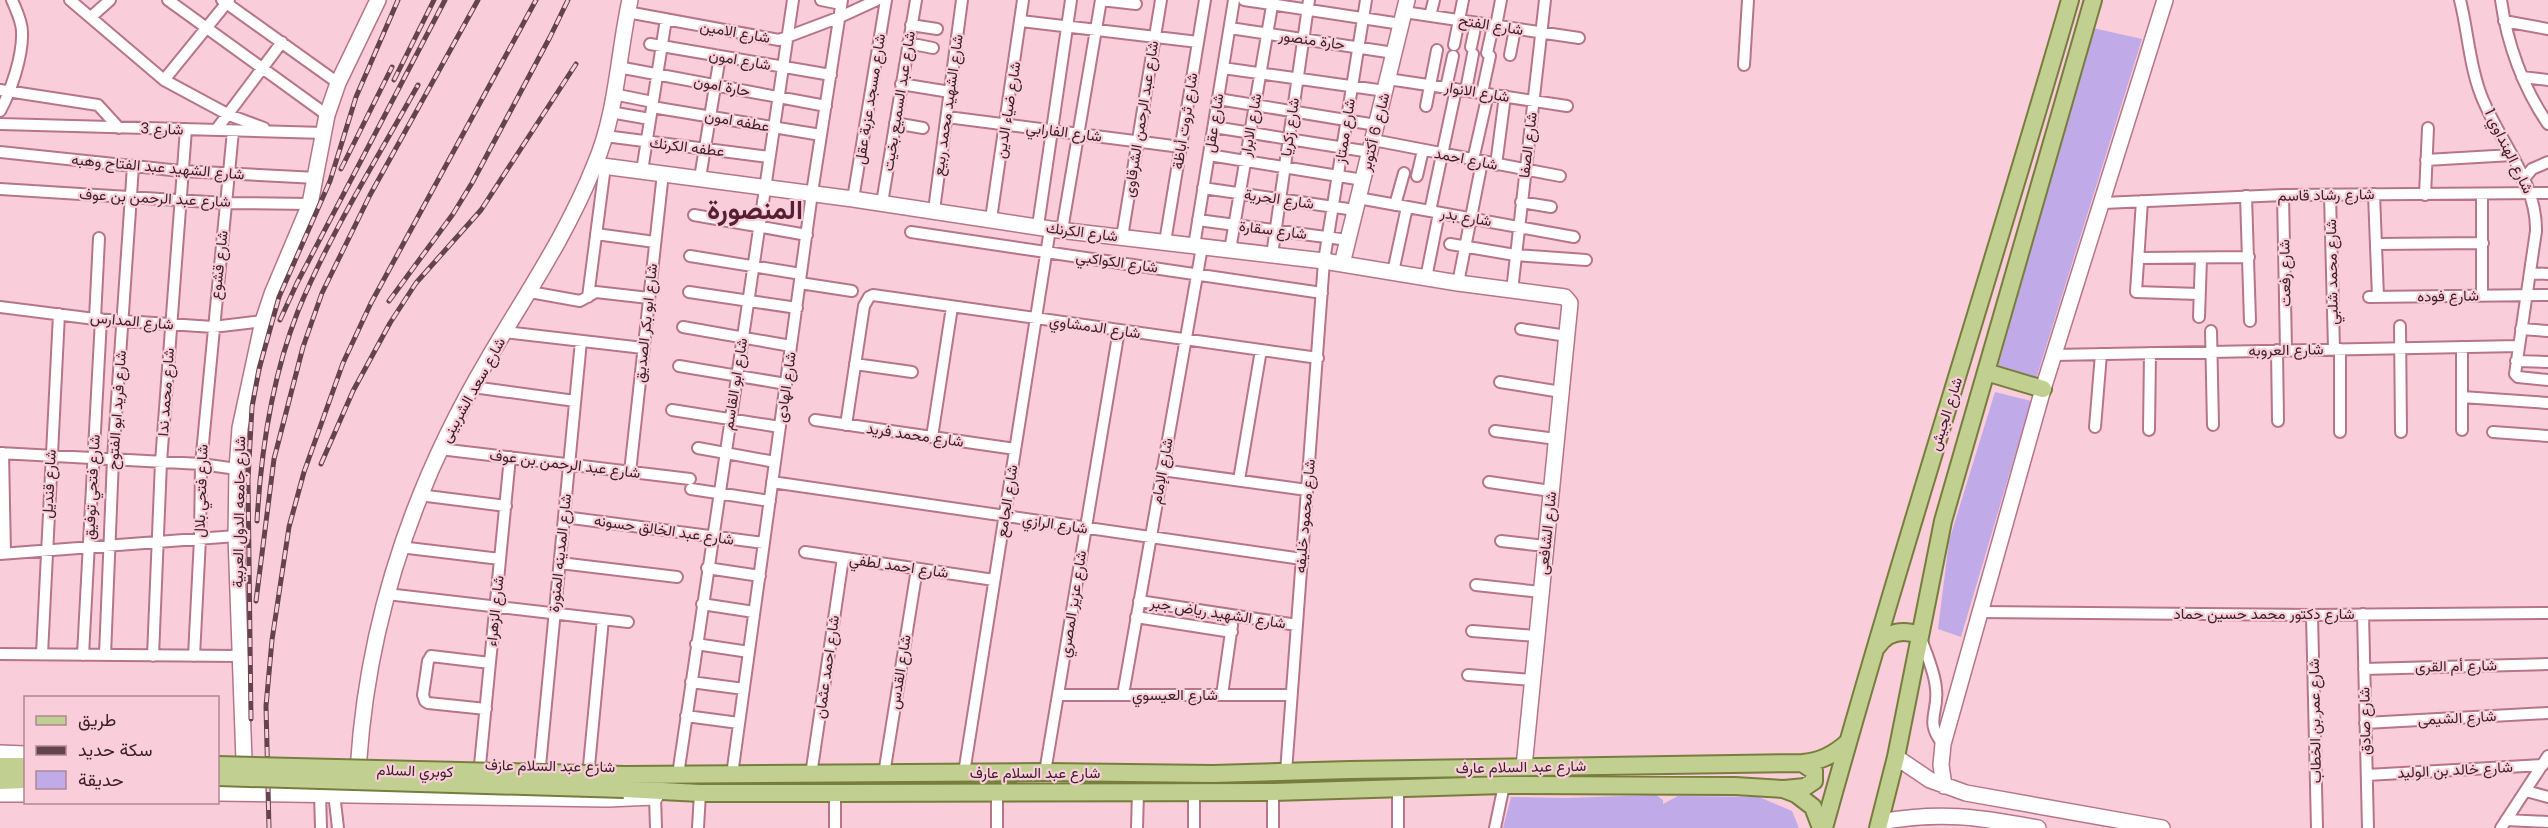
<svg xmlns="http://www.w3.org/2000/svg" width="2548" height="828" font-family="Poppins,Vazirmatn,sans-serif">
	<rect width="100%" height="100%" fill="#f9cdd9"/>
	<path fill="#c0aae8" d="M2093,28L2142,39L2036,379L1997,370Z
		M1995,392L2031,401L1961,637L1938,629L1949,541Z
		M1656,795L1663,800V804L1678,796L1759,797L1792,811L1799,828H1503L1511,797L1567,798Z"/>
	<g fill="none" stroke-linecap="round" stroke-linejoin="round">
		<g stroke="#b67588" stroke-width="14">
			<path id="street" d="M70,0L164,80L229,115L264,128
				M168,0L327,115
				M222,0L338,83
				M821,0L841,4
				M1101,0L1136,4
				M1244,0L1401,24
				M2460,0C2468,31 2469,64 2481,95C2498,140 2537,181 2536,231L2515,374L2518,377L2548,380
				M2501,0C2507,43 2523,88 2548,124
				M627,12L779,40L840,17L877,0
				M1404,12L1579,38
				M1430,16L1434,0
				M91,17L110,0
				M1021,21L1198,42
				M2504,21L2548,29
				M911,25L937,29
				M1496,26L1501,0
				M1230,28L1394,53
				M908,43L933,48
				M650,44L831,75
				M1454,45L1463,0
				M1471,47L1476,23
				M1487,53L1493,26
				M1510,55L1515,29
				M1744,65L1748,0
				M618,67L826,106
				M1223,68L1385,91
				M2522,77L2548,80
				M1388,79L1567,106
				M164,80L229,0
				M901,84L950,92
				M1446,88L1453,56
				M0,90L98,105L119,128
				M1466,90L1473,54
				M1482,93L1490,56
				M613,94L653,102
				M1218,99L1376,125
				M1426,106L1437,50
				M652,107L821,135
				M0,111C11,91 23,56 22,32C22,21 16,10 12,0
				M610,112L650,119
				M947,117L1181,147
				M895,123L923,128
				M0,124L324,133
				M1214,127L1370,152
				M216,130L282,42
				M605,136L769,157
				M1373,140L1560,176
				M0,152L181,171L317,178
				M1209,155L1363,180
				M1473,160L1488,94
				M2426,160L2512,155
				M1496,165L1505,96
				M642,171L666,19
				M1417,176L1423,150
				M700,178L720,56
				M2523,180L2532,169L2548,162
				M1203,188L1355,210
				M0,189L225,203L310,204
				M2374,194L2378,297
				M2283,195L2286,350
				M2330,195L2334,349
				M2425,195L2428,128
				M2246,196L2250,321
				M1358,198L1574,237
				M853,199L886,0
				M2142,201L2136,292L2199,294
				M1521,202L1551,207
				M882,203L916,0
				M2103,203L2283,195L2548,193
				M1395,205L1404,173
				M934,210L962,0
				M1430,211L1456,89
				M694,215L807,235
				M991,219L1023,0
				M1198,220L1348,240
				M1038,226L1071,0
				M1062,230L1101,0
				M911,232L1322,293
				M596,234L655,242
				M1122,237L1161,0
				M1165,242L1205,0
				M1450,244L1515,255L1586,260
				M2377,244L2483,243
				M1194,246L1234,0
				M1230,250L1273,0
				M1272,255L1309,0
				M690,256L801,274
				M2140,258L2249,257
				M1393,272L1407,207
				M2530,273L2548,274
				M1426,278L1439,213
				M800,283L852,291
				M1458,283L1482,162
				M1512,291L1545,0
				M530,292L580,301L596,292L649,298
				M689,292L797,308
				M2482,295V194
				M588,297L605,166
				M2369,297L2548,295
				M0,307L95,319L213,327L263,321
				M2199,317L2201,258
				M95,319L99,238
				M2400,326L2401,432
				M683,327L791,346
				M1521,329L1567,336
				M2521,329L2548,331
				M2211,331L2213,425
				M505,332L643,348
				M2462,347V430
				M2277,350L2278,421
				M2054,355L2519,346
				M2516,361L2548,362
				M855,364L912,372
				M679,366L786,384
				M1500,382L1561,392
				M473,387L575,401
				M2462,397L2548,403
				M672,410L780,427
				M815,420L1015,449
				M846,425L864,306L869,297L873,295L1318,358
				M2095,427L2101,354
				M2149,430L2150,353
				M1495,431L1556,439
				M2340,432V349
				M2493,432L2548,436
				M932,437L952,307
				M698,448L775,462
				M440,449L690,479
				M0,453L201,464L237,469
				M3,453L5,553
				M1162,470L1307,490
				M630,472L663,173
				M1239,480L1261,350
				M772,482L1302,559
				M1489,482L1551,491
				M691,489L770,501
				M419,495L506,506
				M564,517L764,543
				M1501,541L1545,546
				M400,547L500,559
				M805,552L994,580
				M0,554L236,536
				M560,563L677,577
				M707,568L760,576
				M1476,585L1541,592
				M387,594L628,622
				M1139,601L1297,625
				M702,604L754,612
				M1980,612L2312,615L2548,613
				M2363,614L2368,828
				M2312,615L2317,828
				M1136,617L1232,632
				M1472,631L1536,636
				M1921,638C1926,654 1935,672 1936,689C1939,713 1924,721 1943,744
				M696,644L749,652
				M0,654L240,656
				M42,654L59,314
				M83,655L101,319
				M105,655L113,459L133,166
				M153,656L161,462L186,129
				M194,656L200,539L201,464L233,131
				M2364,669L2548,664
				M1468,675L1532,680
				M691,682L744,689
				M1058,695H1291
				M1123,695L1202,247
				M1222,695L1232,625
				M486,709L428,703L425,701L423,695L428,661L431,656L490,663
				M686,716L739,723
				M2365,723L2548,713
				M480,765L510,457
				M540,766L581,341
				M589,766L603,619
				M679,768L793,0
				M1045,772L1119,330
				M1286,772L1324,261L1366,0
				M964,773L1050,229
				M884,774L917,569
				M732,775L812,193L842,0
				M811,775L843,558
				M2367,775L2543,765
				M2526,791L2548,797
				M320,793L321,828
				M334,793L338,828
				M835,793V828
				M655,797L656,828
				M2506,820L2548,822
				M698,828L700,793
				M997,828V792
				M1137,828L1138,792
				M1194,828V792
				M1273,828V792
				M1398,828V788
				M1495,828L1504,785
				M2501,828L2548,756"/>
		</g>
		<g stroke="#b67588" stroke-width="18">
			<path id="secondary" d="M595,165L853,199L1050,229L1324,261L1458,283L1565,297L1570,303L1524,767
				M1342,264L1407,0
				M0,753L26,754
				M1896,757L1930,780L1966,793L2162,828
				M244,761L236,536L237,469L240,428L263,321L272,294L310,204L327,115L338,83L378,0
				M1944,786L1941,765L1943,744L2043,389L2165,0
				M218,793L607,799L655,797
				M0,794H26
				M357,794C362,637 408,494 488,359C526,294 567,235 595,164C617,113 618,54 630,0
				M1880,822C1941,811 1978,817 2038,828"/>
		</g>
		<g stroke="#777d3d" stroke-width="20">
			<path id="primary" d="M1986,372L2043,389
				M1877,647C1887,631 1903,629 1920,635
				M0,766H26
				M625,775L1045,772L1213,774L1350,770L1802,763C1821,762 1835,754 1848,742
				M0,781L26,780
				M624,789L700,793H835L1273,792L1504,785L1735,786L1783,789L1796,794L1813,807L1821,828
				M1784,789L1805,787L1814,781V771L1802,763
				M1824,828C1901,550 1990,277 2070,0
				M1878,828L1896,757L1943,521L2093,0"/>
		</g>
		<use href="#street" stroke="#fff" stroke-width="10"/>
		<use href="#secondary" stroke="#fff" stroke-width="15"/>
		<use href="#primary" stroke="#c1cf91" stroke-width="16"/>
		<g stroke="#63444d" stroke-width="5">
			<path id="rail" d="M394,80L434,0
				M341,169L392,67
				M389,301L453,214L472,183L550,37L568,0
				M280,320L297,283L445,0
				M321,464L353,391L390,323L416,283L481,210L576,64
				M257,521C261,450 272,377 298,311C330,233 377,159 418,85
				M256,601L274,459L303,347L322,293L370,195L478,0
				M251,719L248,479L252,407L259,369L279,297L330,181L356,97L398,0
				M269,828L266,706L272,640L289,527L304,472L343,363L371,303L536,0"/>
		</g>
		<use href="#rail" stroke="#f9cdd9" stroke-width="3" stroke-dasharray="9" stroke-linecap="butt"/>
		<g stroke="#777d3d" stroke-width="20" stroke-linecap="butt">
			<path id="primary-bridge" d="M218,765L625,775
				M218,777L624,789"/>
		</g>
		<use href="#primary-bridge" stroke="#c1cf91" stroke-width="16"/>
	</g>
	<g text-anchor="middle" stroke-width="4.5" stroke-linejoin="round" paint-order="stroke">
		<g font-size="15" fill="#3b2028" stroke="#f9cdd9">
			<text transform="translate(1491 25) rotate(9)" y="5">شارع الفتح</text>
			<text transform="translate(735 32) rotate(10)" y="5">شارع الامين</text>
			<text transform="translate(1312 40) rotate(8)" y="5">حارة منصور</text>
			<text transform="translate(740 60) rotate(10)" y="5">شارع امون</text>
			<text transform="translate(722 86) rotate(11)" y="5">حارة امون</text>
			<text transform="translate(1477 92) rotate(9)" y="5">شارع الانوار</text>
			<text transform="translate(870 99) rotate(-81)" y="5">شارع مسجد عزبة عقل</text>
			<text transform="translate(899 101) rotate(-81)" y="5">شارع عبد السميع بخيت</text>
			<text transform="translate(948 105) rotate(-82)" y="5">شارع الشهيد محمد ربيع</text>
			<text transform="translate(1008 110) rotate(-81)" y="5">شارع ضياء الدين</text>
			<text transform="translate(1141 119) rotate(-81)" y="5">شارع عبد الرحمن الشرقاوى</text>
			<text transform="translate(737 121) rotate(10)" y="5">عطفه امون</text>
			<text transform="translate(1185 121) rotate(-81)" y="5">شارع ثروت أباظة</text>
			<text transform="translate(1214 123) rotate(-81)" y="5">شارع عقل</text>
			<text transform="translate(1251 125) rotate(-80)" y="5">شارع الابرار</text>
			<text transform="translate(1290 127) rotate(-82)" y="5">شارع زكريا</text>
			<text transform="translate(162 129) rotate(2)" y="5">شارع 3</text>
			<text transform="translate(1345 131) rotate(-81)" y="5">شارع ممتاز</text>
			<text transform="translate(1064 132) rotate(7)" y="5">شارع الفارابي</text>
			<text transform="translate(1375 132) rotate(-76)" y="5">شارع 6 أكتوبر</text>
			<text transform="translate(1528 145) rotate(-83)" y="5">شارع الصفا</text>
			<text transform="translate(687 147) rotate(7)" y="5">عطفه الكرنك</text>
			<text transform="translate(2509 151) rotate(64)" y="5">شارع الهنداوي 1</text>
			<text transform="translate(1466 159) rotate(11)" y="5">شارع احمد</text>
			<text transform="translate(158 167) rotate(5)" y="5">شارع الشهيد عبد الفتاح وهبه</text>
			<text transform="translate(2326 195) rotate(-1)" y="5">شارع رشاد قاسم</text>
			<text transform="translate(155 198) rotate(3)" y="5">شارع عبد الرحمن بن عوف</text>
			<text transform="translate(1279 199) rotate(8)" y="5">شارع الحرية</text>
			<text transform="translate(1466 217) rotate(10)" y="5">شارع بدر</text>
			<text transform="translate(1273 230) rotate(7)" y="5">شارع سقارة</text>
			<text transform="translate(1082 232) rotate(7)" y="5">شارع الكرنك</text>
			<text transform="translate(1117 262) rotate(8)" y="5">شارع الكواكبي</text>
			<text transform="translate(219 265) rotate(-84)" y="5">شارع قشوع</text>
			<text transform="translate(2332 272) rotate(-91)" y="5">شارع محمد شلبي</text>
			<text transform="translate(2285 273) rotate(-91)" y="5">شارع رفعت</text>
			<text transform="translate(2448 296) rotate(-1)" y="5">شارع فوده</text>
			<text transform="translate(132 321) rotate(5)" y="5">شارع المدارس</text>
			<text transform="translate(646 323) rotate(-84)" y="5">شارع ابو بكر الصديق</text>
			<text transform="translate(1095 327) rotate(8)" y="5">شارع الدمشاوي</text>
			<text transform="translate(2286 350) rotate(-1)" y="5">شارع العروبه</text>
			<text transform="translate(735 384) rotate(-81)" y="5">شارع ابو القاسم</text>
			<text transform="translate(786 387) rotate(-82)" y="5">شارع الهادى</text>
			<text transform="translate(473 390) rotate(-61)" y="5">شارع سعد الشربينى</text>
			<text transform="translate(166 392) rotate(-86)" y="5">شارع محمد ندا</text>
			<text transform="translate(117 410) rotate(-86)" y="5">شارع فريد ابو الفتوح</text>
			<text transform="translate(1946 414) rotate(-72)" y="5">شارع الجيش</text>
			<text transform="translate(915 435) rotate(8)" y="5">شارع محمد فريد</text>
			<text transform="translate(565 464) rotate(7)" y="5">شارع عبد الرحمن بن عوف</text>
			<text transform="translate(1162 471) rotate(-80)" y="5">شارع الإمام</text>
			<text transform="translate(49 484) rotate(-87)" y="5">شارع قنديل</text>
			<text transform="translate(92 487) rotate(-87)" y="5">شارع فتحي توفيق</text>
			<text transform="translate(201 491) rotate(-88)" y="5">شارع فتحي بلال</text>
			<text transform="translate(1007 501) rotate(-81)" y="5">شارع الجامع</text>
			<text transform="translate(239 512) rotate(-89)" y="5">شارع جامعه الدول العربية</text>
			<text transform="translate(1305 516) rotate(-85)" y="5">شارع محمود خليفه</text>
			<text transform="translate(1055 524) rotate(8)" y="5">شارع الرازي</text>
			<text transform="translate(664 530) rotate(8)" y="5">شارع عبد الخالق حسونه</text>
			<text transform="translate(1547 533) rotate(-84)" y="5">شارع الشافعى</text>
			<text transform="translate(560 553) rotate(-84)" y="5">شارع المدينه المنورة</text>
			<text transform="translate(899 566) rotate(8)" y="5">شارع احمد لطفي</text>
			<text transform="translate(1073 604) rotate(-81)" y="5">شارع عزيز المصري</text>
			<text transform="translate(495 611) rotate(-84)" y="5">شارع الزهراء</text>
			<text transform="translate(1218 613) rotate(9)" y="5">شارع الشهيد رياض جبر</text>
			<text x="2264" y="619">شارع دكتور محمد حسين حماد</text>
			<text transform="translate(2456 666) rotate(-1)" y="5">شارع أم القرى</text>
			<text transform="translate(827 667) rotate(-82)" y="5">شارع احمد عثمان</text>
			<text transform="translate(900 672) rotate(-81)" y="5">شارع القدس</text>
			<text x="1175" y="700">شارع العيسوي</text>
			<text transform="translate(2457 718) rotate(-3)" y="5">شارع الشيمى</text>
			<text transform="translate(2315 721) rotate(-91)" y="5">شارع عمر بن الخطاب</text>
			<text transform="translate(2365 721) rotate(-91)" y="5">شارع صادق</text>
			<text transform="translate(550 766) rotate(1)" y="5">شارع عبد السلام عارف</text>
			<text transform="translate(1521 767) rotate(-1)" y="5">شارع عبد السلام عارف</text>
			<text transform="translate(2455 770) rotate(-3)" y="5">شارع خالد بن الوليد</text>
			<text transform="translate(415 771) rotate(2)" y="5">كوبري السلام</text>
			<text x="1035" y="778">شارع عبد السلام عارف</text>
		</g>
		<g font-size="27" font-weight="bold" fill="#571f33" stroke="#f9cdd9">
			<text x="755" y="219">المنصورة</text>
		</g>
	</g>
	<rect x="24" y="696" width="195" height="108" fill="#f9cdd9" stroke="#ad8892" stroke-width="1.5"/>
	<rect x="36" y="716" width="30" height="9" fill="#c1cf91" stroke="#ad8892" stroke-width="1.5"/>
	<text x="78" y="726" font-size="18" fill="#3b2028">طريق</text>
	<rect x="36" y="746" width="30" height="9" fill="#63444d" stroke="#ad8892" stroke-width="1.5"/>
	<text x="78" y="756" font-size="18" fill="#3b2028">سكة حديد</text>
	<rect x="36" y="771" width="30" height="18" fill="#c0aae8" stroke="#ad8892" stroke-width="1.5"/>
	<text x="78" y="786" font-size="18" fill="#3b2028">حديقة</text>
</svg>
